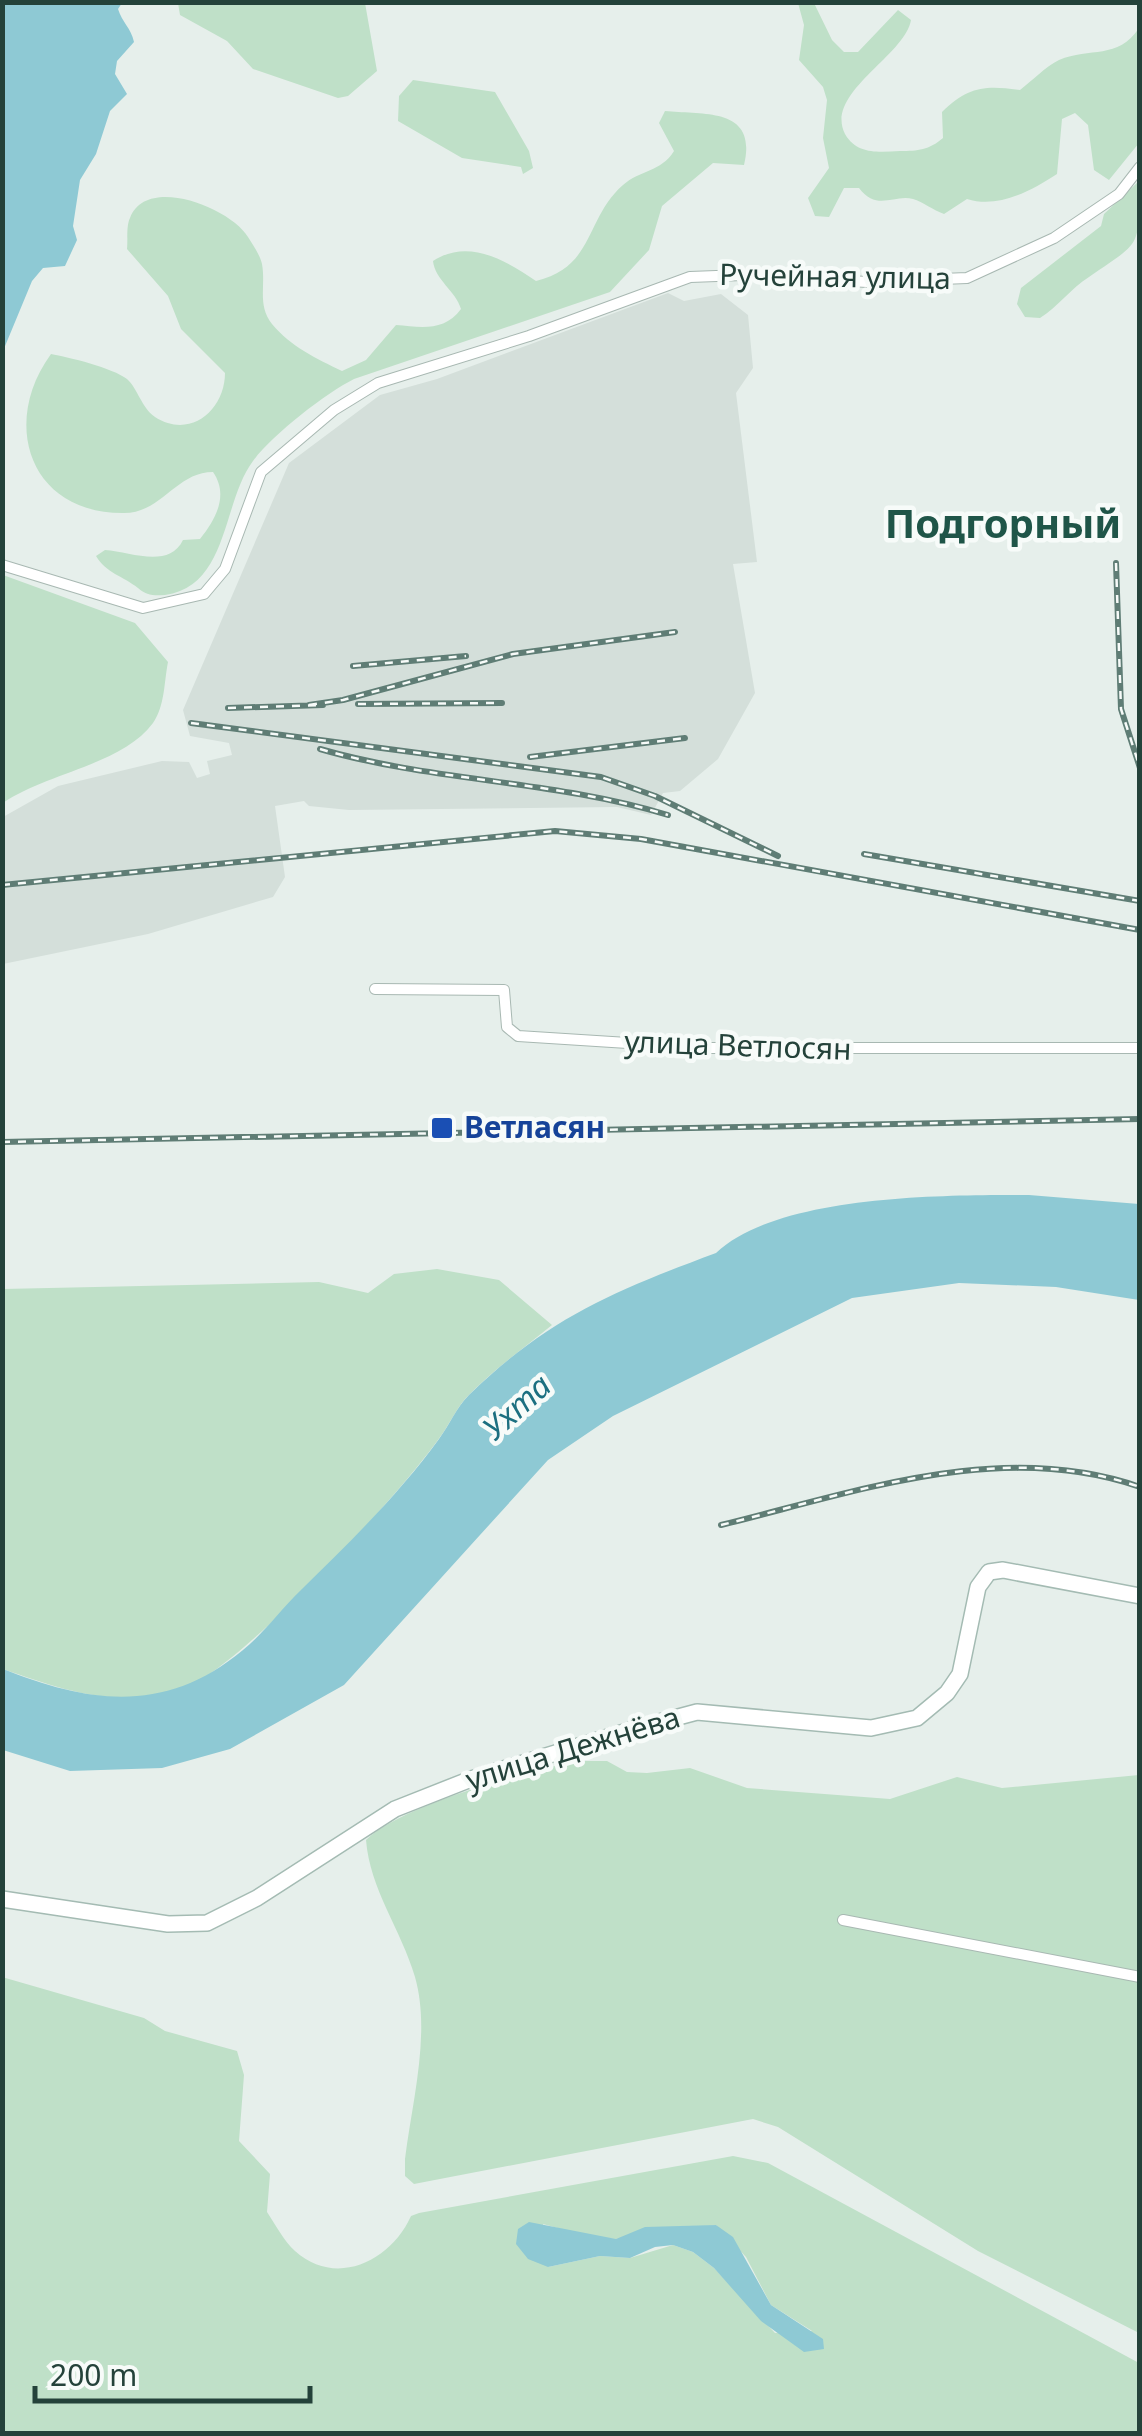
<svg xmlns="http://www.w3.org/2000/svg" width="1142" height="2436" font-family="'Noto Sans',sans-serif">
	<rect width="100%" height="100%" fill="#e6efeb"/>
	<path fill="#d4dfda" d="M668,293L684,301L721,294L748,315L753,368L736,393L757,562L733,564L755,693L718,759L680,791L663,793L651,815L617,807L349,810L309,806L304,801L275,806L285,877L273,897L148,934L3,964V817L58,786L162,761L189,762L197,778L210,774L207,761L232,755L229,743L190,736L183,710L289,463L380,395L437,379Z"/>
	<path fill="#bfe0c8" fill-rule="evenodd" d="M178,3H365L377,71L348,96L338,98L253,69L227,41L180,15Z
		M798,3H814L832,40L844,52H858L898,10L911,20C905,56 824,93 845,134C857,155 879,152 900,151C918,151 929,150 943,138L942,112C968,86 986,85 1020,90C1032,81 1046,66 1059,60C1090,47 1118,60 1139,28V143L1109,180L1094,170L1088,125L1075,113L1062,119L1057,174C1031,191 998,209 967,199L944,214C933,210 923,202 913,199C894,194 877,212 859,188H844L829,217L815,216L808,198L829,168L823,138L827,100L823,87L799,60L804,25Z
		M413,80L495,92L529,151L533,168L523,174L521,167L462,158L398,121L399,96Z
		M665,111C704,115 758,107 744,165L713,163L662,206L649,250L610,292L354,379C326,393 272,435 253,461C222,502 229,586 165,595C153,596 146,595 138,588C123,576 106,573 96,556L105,550C131,552 169,569 183,540L200,539C216,519 229,495 213,472C176,472 162,513 124,513C30,514 0,424 51,354C68,357 113,368 127,379C138,389 141,407 155,417C191,440 225,409 225,373L181,329L168,296L127,249C128,240 126,226 130,218C146,174 231,208 248,237C253,245 260,255 262,264C266,286 257,305 272,324C290,346 317,359 342,371L366,360L396,325C421,327 444,332 461,309C456,291 435,280 433,261C468,238 505,260 536,281C595,267 585,218 623,185C640,170 661,172 674,151L659,123Z
		M1139,181C1139,250 1142,240 1089,277C1071,288 1058,307 1040,318L1025,317L1017,304L1021,288L1101,226L1104,214Z
		M3,575L135,623L168,662C164,682 165,706 153,723C122,765 46,773 3,803Z
		M437,1269L499,1280L552,1325C523,1349 491,1371 465,1399C455,1411 449,1425 440,1437C402,1492 238,1672 180,1690C119,1710 60,1689 3,1669V1289L319,1282L368,1293L394,1274Z
		M578,1761H607L627,1772L647,1773L690,1768L747,1788L890,1799L957,1777L1002,1788L1139,1775V2333L978,2251L778,2127L753,2119L414,2184L405,2176V2159C412,2102 431,2033 415,1977C401,1929 370,1890 366,1840C400,1806 529,1770 578,1761Z
		M2,1977L144,2018L165,2031L237,2051L244,2075L239,2141L270,2174L267,2212C275,2224 284,2241 295,2251C336,2288 391,2261 411,2216L419,2213L733,2156L768,2163L1139,2363V2433H3ZM543,2224L594,2238L616,2239L716,2225L746,2257L771,2305L812,2331L775,2333L714,2268L693,2252L673,2245L630,2258L600,2256L548,2267Z"/>
	<path fill="#8ec9d4" d="M3,2L122,3L118,9C122,22 131,28 134,42L117,61L115,74L127,94L110,111L96,154L80,180L73,226L77,240L65,266L43,268L32,281L3,351Z
		M1029,1195L1139,1204V1300L1056,1287L959,1283L852,1298L613,1416L548,1460L344,1685L230,1749L162,1768L70,1771L3,1750V1669C91,1704 166,1714 243,1650C265,1632 281,1609 301,1590C349,1543 400,1493 439,1439C450,1424 456,1408 469,1395C548,1318 614,1291 716,1253C778,1194 948,1195 1029,1195Z
		M529,2222L616,2239L645,2227L716,2225L733,2237L771,2305L823,2339L824,2349L804,2352L761,2321L714,2268L693,2252L673,2245L655,2247L630,2258L600,2256L548,2267L528,2259L516,2244L518,2229Z"/>
	<g fill="none" stroke-linecap="round" stroke-linejoin="round">
		<g stroke="#a8b8b2" stroke-width="12">
			<path id="street" d="M2,565L143,608L204,594L225,569L261,472L334,410L378,383L529,336L690,277L743,275L867,282L967,278L1054,238L1119,194L1140,167
				M375,989L504,990L507,1027L518,1036L706,1048H1140
				M843,1920L1140,1977"/>
		</g>
		<g stroke="#a4bbb3" stroke-width="18">
			<path id="secondary" d="M2,1899L168,1924L207,1923L257,1898L395,1809L471,1779L637,1728L697,1712L871,1728L917,1718L947,1693L960,1674L978,1587L989,1572L1003,1570L1140,1596"/>
		</g>
		<use href="#street" stroke="#fff" stroke-width="10"/>
		<use href="#secondary" stroke="#fff" stroke-width="15"/>
		<g stroke="#5f7d75" stroke-width="6">
			<path id="rail" d="M1116,563L1121,709L1140,768
				M353,666L466,656
				M358,704L502,703
				M309,705L343,700L513,654L675,632
				M228,708L323,705
				M191,723L601,777L655,796L778,856
				M320,749C434,782 554,780 668,815
				M530,757L685,738
				M864,854L1140,901
				M2,885L555,831L641,839L1140,930
				M2,1142L1140,1119
				M721,1525C856,1492 1002,1439 1140,1487"/>
		</g>
		<use href="#rail" stroke="#f7fbf9" stroke-width="2.5" stroke-dasharray="8" stroke-linecap="butt"/>
	</g>
	<rect fill="#1a4fb4" stroke="#f7fbf9" stroke-width="4" x="430" y="1116" width="24" height="24" rx="5"/>
	<g text-anchor="middle" stroke-width="9" stroke-linejoin="round" paint-order="stroke">
		<g font-size="30" fill="#24423a" stroke="#f7fbf9">
			<text transform="translate(835 277) rotate(1)" y="10">Ручейная улица</text>
			<text transform="translate(738 1046) rotate(2)" y="10">улица Ветлосян</text>
			<text transform="translate(573 1749) rotate(-17)" y="10">улица Дежнёва</text>
		</g>
		<g font-size="30" font-weight="bold" fill="#164399" stroke="#f7fbf9" text-anchor="start">
			<text x="464" y="1138">Ветласян</text>
		</g>
		<g font-size="32" font-style="italic" fill="#1c6f80" stroke="#f7fbf9">
			<text transform="translate(517 1407) rotate(-42)" y="11">Ухта</text>
		</g>
		<g font-size="40" font-weight="bold" fill="#1f5548" stroke="#f7fbf9">
			<text x="1003" y="538">Подгорный</text>
		</g>
	</g>
	<rect width="1142" height="2436" fill="none" stroke="#24423a" stroke-width="10"/>
	<path d="M35 2386v15h275v-15" fill="none" stroke="#24423a" stroke-width="5"/>
	<text x="50" y="2386" font-size="30" fill="#24423a" stroke="#f7fbf9" stroke-width="8" paint-order="stroke">200 m</text>
</svg>
